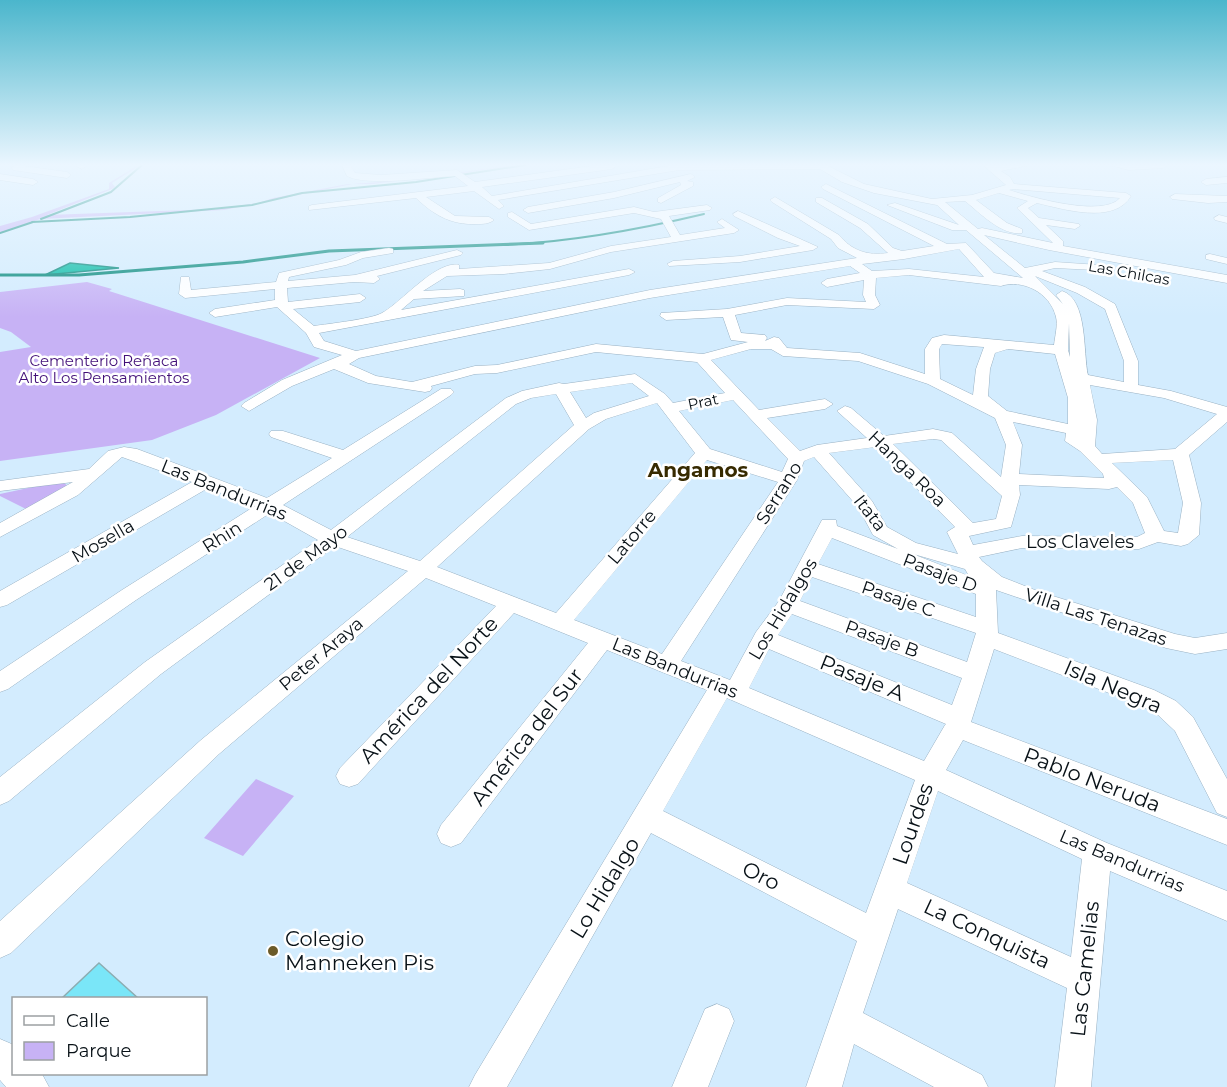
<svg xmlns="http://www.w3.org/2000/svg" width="1227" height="1087" font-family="Montserrat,sans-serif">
	<rect width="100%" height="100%" fill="#d3ecfe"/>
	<path fill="#c7b2f5" d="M138,165H141L112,183L115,187L112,189L47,215L216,209L258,203L273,198L348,184H373L514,165L432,178L352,184L224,210L40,219L0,233V226L32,217L109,189V183Z
		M87,282L112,289L109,291L320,358L216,415L152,440L0,461V352L31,347L11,332L0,328V292Z
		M61,481L68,486L28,510L0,496V494Z
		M256,779L294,796L243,856L204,838Z"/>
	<path fill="#00baa3" stroke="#028779" stroke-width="1.5" d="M70,263L119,268L45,275Z"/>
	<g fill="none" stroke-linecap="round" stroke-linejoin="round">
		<path stroke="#028779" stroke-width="2" d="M41,219L111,192L142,165
			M32,222L130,217L252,205L302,193L416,182L525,165
			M0,233L33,222
			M503,245C571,242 637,230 704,214"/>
		<path stroke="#028779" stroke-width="3" d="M0,275H79L243,262L329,251L543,243"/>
	</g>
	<path fill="#7ae6f8" stroke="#8cadb2" stroke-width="1.5" d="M99,963L139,999H61Z"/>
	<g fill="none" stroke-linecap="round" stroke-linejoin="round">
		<g stroke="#99b1c3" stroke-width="1">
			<path id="minor" d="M16,165L67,172L71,175L67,178L13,170L12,168Z
				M75,165H86V166L82,169Z
				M342,165H350L355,173L381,175L457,170L475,182L599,165L616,166L612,169L482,187L492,196L674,165H826L864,184L932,199L972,195L1006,185L983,165H1030L1001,171L1010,177L1014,184L1126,193L1131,196C1114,225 1063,209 1037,203L1028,208L1039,218L1079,224L1080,226L1075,229L1046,225L1063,241V246L1227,275V283L1049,250L984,235L1025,268L1055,262L1099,265V269L1095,270L1055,268L1042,271L1085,287L1115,304L1138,361V385L1171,391L1227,407V422L1189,455L1201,503L1199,535L1188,544L1181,546L1158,542L1139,549L1022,548L979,557L982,561L1002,577L1040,592L1175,634L1195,638L1227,633V649L1195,654L1166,648L996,590L998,633L1154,690L1176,701L1193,717L1227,779V817L1217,813L1175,731L1158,715L1138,704L994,649L971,722L1227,819V845L963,740L946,770L1107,843L1227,891V921L1110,871L1091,1087H1055L1067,988L898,909L863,1013L982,1075L988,1087H934L854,1044L842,1087H806L857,941L651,833L507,1087H469L475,1075L707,690L607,650L461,843L451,847L441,843L437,834L441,825L588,643L514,613L358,784L349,787L340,784L336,776L340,768L496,606L426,578L219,754L11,953L0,958V921L201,740L408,571L335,546L161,674L9,801L0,805V777L145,662L318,540L270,513L136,600L8,689L0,692V671L122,590L255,506L208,488L7,605L0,607V591L192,482L122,457L78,495L0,537V523L73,482L0,491V481L89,469L108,451L124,447L137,449L267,498L332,458L271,437L269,434L271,431H283L343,450L441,389H451L454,392L451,395L283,505L331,530L506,398L522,391L559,383L564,384L635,374L665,394L673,403L725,393L697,362L596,352L497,373L475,374L431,386L432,388L430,391L425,392L368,383L334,369L292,386L249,411L241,406L244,403L282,380L342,355L314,347L306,333L277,307L215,317L209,313L215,309L275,300V289L185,298L179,294L181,277H189L191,290L276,282L279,273L339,260L361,252L389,248L393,249V253L363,258L346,265L289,277L288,281L355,275L457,250L463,253L461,255L377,276L380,279L374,283L354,282L287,288L288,302L360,294L366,298L360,302L293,309L314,326C328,324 372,319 382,313C401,303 436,260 459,265V269L549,263L611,246L671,237L661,219L634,213L529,230L508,217V213L512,212L531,224L634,207L654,212L707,205L712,208L710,210L669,216L680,235L725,228L717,222L722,219L739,230L734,233L611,252L550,269L504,274L447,276L423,291L460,289L464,290V296L414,299L401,310L629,269L635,272L629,275L319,333L324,341L356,351L650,290L857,258L838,248L831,239L772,202L770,200L775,197L839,235C852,251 868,256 888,253L860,228L816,202V198H822L868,224L893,248L902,251L934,246L823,189L821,187L826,184L947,244L966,243L994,273L1023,278L966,230H952L887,205L895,203L959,225L937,205L874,193L842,182L820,169L679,170L498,200L504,206L499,209L474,191L426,197L455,216L489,217L494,220C489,224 483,224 476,224C451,225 434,215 416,198L309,210V206L312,205L468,186L455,176C431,177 366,187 347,176ZM1012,189L1120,198C1103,218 1031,197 1009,190ZM999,193L1028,201L1017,208L1053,243L982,228L978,229L945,202L965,201C980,213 1002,236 1022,233V229L1007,223L976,200ZM959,249L984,277L909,269L872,271L862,264L904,259ZM850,266L860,273L827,279L821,283L827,287L864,280L863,295L866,302L787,298L727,309L661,313L660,316L666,320L723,317L731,340L748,342L703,354L596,344L497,365L475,366L412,382L376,376L349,364L359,358L650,298ZM909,275L1001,286C1022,279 1050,292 1056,317C1058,325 1055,336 1054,345L944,335L932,338L925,349V374L860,353L787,348L779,338L774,337L765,341L767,338L765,335L741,333L735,315L787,305L874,309L880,305L875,295L876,278ZM1035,276L1077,293L1105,309L1124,361V382L1088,375C1083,353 1088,299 1062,291L1056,295L1063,304ZM1069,323L1070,357L1068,350ZM942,344L984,347L976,369L973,395L940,379L939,349ZM751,349H771L783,356L858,361L928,384L995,418L1006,445L1001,477L952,433L933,429L884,436L851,408L845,406L837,411L867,438L817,445L800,451L767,418L825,409L833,404L825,399L759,410L711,360ZM1008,349L1055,354L1068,398V424L1007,411L988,396L990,369L995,353ZM632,383L649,396L594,413L586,418L570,392ZM1090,385L1164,398L1217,414L1175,449L1102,454L1095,446L1097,420ZM556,394L574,425L420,561L347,537L516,404L531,398ZM733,400L788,459L782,472L710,449L679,411ZM657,403L695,453L556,613L437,567L589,429L606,419ZM1013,422L1066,433L1065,441L1080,451L1103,474L1104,478L1019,474L1022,445ZM933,439L941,440L1002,496L996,519L973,523L893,444ZM876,447L955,527L947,532L958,554L916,543L887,527L872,501L829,453ZM814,457L858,507L873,535L898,549L837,526L836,520H822L779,601L756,632L730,680L681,661L797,480L804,461ZM707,460L778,482L662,654L574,620ZM1173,460L1183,503L1178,533L1164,531L1147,497L1112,463ZM1019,485L1109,489L1117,487L1133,503L1145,533L1137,537L1022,536L973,545L969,536L1011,527L1020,495ZM832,538L976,594V617L818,564ZM910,553L965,569L969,576ZM812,577L976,633L967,662L800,601ZM792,614L962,678L952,705L778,635ZM769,649L946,724L945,725L924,761L749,688ZM727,698L915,780L866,913L663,811ZM938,791L1082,859L1071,957L907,883Z
				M1110,165H1167L1163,168L1129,170Z
				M0,174L33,179L38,182L33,185L0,180Z
				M691,174L695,177L687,181L693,182V186L661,203L658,202V198L681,185L680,182L614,198L528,213L523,210L528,207L614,192Z
				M1227,177V183L1206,185L1201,182L1206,179Z
				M1175,194L1227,196V202L1208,203L1172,199L1170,197Z
				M738,211L818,247L813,250L740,262L669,266L667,264L673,261L740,256L800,246L778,238L734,216L733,214Z
				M1219,215L1227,217V223L1215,220L1214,218Z
				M1210,254L1227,258V264L1206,259V255Z
				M717,1004L729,1009L734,1021L708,1087H672L705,1009Z
				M0,1039L14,1045V1074H42L49,1087H6L0,1080Z"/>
		</g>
		<use href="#minor" fill="#fff" fill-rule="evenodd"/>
	</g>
	<linearGradient id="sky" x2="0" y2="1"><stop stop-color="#4bb6cc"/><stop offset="0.52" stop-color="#ebf6ff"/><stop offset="1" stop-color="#ebf6ff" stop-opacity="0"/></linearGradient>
	<rect width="1227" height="317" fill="url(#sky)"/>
	<circle fill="#6c5b29" stroke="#fff" stroke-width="2" cx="273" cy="951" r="6"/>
	<g text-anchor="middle" stroke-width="5" stroke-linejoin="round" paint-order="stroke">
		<g font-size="15" fill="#081117" stroke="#fff">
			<text transform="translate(1129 273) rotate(10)" y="5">Las Chilcas</text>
			<text transform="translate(703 402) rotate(-12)" y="5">Prat</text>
		</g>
		<g font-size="15" fill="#420f78" stroke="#fff">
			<text x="104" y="366">Cementerio Reñaca<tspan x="104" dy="17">Alto Los Pensamientos</tspan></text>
		</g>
		<g font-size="18" fill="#081117" stroke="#fff">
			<text transform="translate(907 469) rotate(44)" y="6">Hanga Roa</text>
			<text transform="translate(224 490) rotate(22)" y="6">Las Bandurrias</text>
			<text transform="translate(779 493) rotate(-58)" y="6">Serrano</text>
			<text transform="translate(870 513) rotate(52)" y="6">Itata</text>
			<text transform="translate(222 537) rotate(-32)" y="6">Rhin</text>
			<text transform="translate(632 537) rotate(-50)" y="6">Latorre</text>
			<text transform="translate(103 541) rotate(-30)" y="6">Mosella</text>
			<text x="1080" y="548">Los Claveles</text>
			<text transform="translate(306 558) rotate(-36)" y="6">21 de Mayo</text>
			<text transform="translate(940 573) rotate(21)" y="6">Pasaje D</text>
			<text transform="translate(898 599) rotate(19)" y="6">Pasaje C</text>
			<text transform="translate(783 609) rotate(-59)" y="6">Los Hidalgos</text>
			<text transform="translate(1096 617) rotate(18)" y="6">Villa Las Tenazas</text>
			<text transform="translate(882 639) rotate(20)" y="6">Pasaje B</text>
			<text transform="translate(321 654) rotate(-40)" y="6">Peter Araya</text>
			<text transform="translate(675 668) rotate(22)" y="6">Las Bandurrias</text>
			<text transform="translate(1122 861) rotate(23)" y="6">Las Bandurrias</text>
		</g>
		<g font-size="20" font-weight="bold" fill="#372a00" stroke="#fff">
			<text x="698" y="477">Angamos</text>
		</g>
		<g font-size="21" fill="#081117" stroke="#fff">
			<text transform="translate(862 678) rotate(22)" y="7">Pasaje A</text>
			<text transform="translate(1113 687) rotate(23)" y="7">Isla Negra</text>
			<text transform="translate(429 690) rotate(-47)" y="7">América del Norte</text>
			<text transform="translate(527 737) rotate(-52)" y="7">América del Sur</text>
			<text transform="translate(1092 780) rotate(21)" y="7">Pablo Neruda</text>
			<text transform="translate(913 824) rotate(-71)" y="7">Lourdes</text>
			<text transform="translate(761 876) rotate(27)" y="7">Oro</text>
			<text transform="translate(605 888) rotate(-59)" y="7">Lo Hidalgo</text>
			<text transform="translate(987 934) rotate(25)" y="7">La Conquista</text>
			<text transform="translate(1085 969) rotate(-84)" y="7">Las Camelias</text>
		</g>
		<g font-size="21" fill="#081117" stroke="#fff" text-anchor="start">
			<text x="285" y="946">Colegio<tspan x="285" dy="24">Manneken Pis</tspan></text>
		</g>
	</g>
	<rect x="12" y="997" width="195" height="78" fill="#ffffff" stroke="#9ca0a2" stroke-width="1.5"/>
	<rect x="24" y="1016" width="30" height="9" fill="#ffffff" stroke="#9ca0a2" stroke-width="1.5"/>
	<text x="66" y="1027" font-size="18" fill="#081117">Calle</text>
	<rect x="24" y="1042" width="30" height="18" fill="#c7b2f5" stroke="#9ca0a2" stroke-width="1.5"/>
	<text x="66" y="1057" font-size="18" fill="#081117">Parque</text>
</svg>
